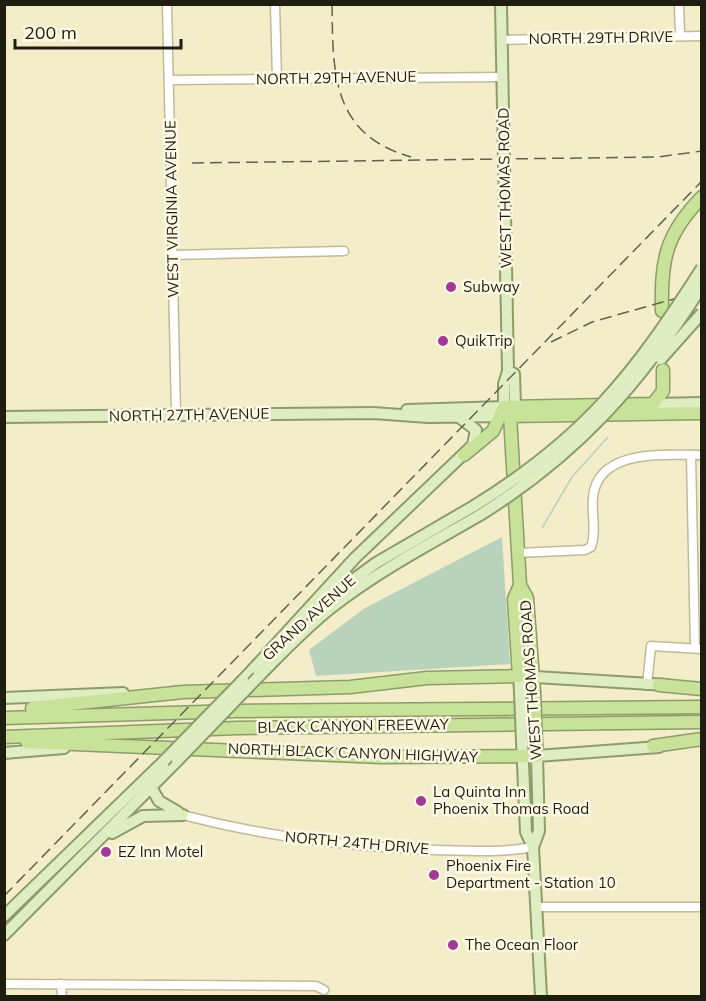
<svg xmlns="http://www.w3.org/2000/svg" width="706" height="1001" font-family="Mulish,sans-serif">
	<rect width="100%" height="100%" fill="#f3edca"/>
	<path fill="#b8d2bc" d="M502,537L510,664L316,676L309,650L365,608Z"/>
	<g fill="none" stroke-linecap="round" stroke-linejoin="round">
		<path stroke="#b8d2bc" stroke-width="1.5" d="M542,528L572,477L608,437"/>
		<g stroke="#c0ba98" stroke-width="11">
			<path id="minor" d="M167,4L176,414
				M275,4L277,79
				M679,4L680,36
				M501,40L702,36
				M169,80L502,77
				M172,255L344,251
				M691,455L695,648
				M517,553L585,550L591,547C597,531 591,513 593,497C598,448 666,455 702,455
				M647,685L651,646L702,649
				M183,815C266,837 351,847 437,850C469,851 501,853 533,847
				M536,907H702
				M4,984L316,986L324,990
				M61,984L62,996"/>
		</g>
		<g stroke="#8d9d6a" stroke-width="14">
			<path id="major" d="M653,404L702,403
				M407,410L504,407V384L508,371L501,4
				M4,417L373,413L428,417L510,416L515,407L514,374L508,371
				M315,608L376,563L474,506
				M267,654L355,558L473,445L476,430L459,417
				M258,677C282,653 305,628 332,607C378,571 430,544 480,515
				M243,680L271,650
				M520,692L519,676L667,685
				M4,698L123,693
				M522,742L526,832L533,847L541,996
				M4,753L64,748
				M151,787L159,801L178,812
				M112,833L143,816L183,815
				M533,847L539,831L537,756L659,747
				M4,916L164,761
				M4,935L177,761"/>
		</g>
		<g stroke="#8d9d6a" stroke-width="15">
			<path id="highway" d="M662,311C661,260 665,235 702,197
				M504,407L510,416L520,585L527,598L534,691
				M504,407L653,404L663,391V370
				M510,416L702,413
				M464,455L493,431L504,407
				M659,685L702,689
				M32,708L183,692L350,687L427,678L519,676L514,599L520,585
				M4,718L236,711L702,707
				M4,737L238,728L702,722
				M27,742L381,757L537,756L536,742
				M653,746L702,739"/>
		</g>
		<use href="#minor" stroke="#fff" stroke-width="8"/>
		<use href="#major" stroke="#deeec2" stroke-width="10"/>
		<use href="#highway" stroke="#c8e29a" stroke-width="12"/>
		<path stroke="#64614d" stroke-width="1.5" stroke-dasharray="12 6" stroke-linecap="butt" d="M332,4C333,73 331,134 411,157
			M192,163L658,157L702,151
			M551,342L592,322L702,291
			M4,896L702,181"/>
		<g stroke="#8d9d6a" stroke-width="14" stroke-linecap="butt">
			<path id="major-bridge" d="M661,359L702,313
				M474,506C584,438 633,376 702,268
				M480,515C578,454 641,383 702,286
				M520,692L522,742
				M164,761L243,680
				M177,761L258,677"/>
		</g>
		<g stroke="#8d9d6a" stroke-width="15" stroke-linecap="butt">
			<path id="highway-bridge" d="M534,691L536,742"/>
		</g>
		<use href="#major-bridge" stroke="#deeec2" stroke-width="10"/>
		<use href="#highway-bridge" stroke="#c8e29a" stroke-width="12"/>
	</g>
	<g fill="#a53998" stroke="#fefae5" stroke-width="2">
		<circle cx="451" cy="287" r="6"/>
		<circle cx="443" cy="341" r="6"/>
		<circle cx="421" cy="801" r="6"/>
		<circle cx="106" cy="852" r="6"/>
		<circle cx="434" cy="875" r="6"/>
		<circle cx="453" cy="945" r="6"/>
	</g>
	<g text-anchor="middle" stroke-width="5" stroke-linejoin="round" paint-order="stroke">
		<g font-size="15" fill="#1f1d10" stroke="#fefae5">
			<text transform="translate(601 38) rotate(-1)" y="5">NORTH 29TH DRIVE</text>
			<text transform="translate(336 78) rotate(-1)" y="5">NORTH 29TH AVENUE</text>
			<text transform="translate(505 188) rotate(-91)" y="5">WEST THOMAS ROAD</text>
			<text transform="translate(172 209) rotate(-91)" y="5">WEST VIRGINIA AVENUE</text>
			<text transform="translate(189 415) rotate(-1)" y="5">NORTH 27TH AVENUE</text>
			<text transform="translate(309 618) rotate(-42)" y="5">GRAND AVENUE</text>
			<text transform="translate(531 680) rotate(-94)" y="5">WEST THOMAS ROAD</text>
			<text transform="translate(353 726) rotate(-1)" y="5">BLACK CANYON FREEWAY</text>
			<text transform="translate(353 753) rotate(2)" y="5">NORTH BLACK CANYON HIGHWAY</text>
			<text transform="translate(357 843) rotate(5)" y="5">NORTH 24TH DRIVE</text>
		</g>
		<g font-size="15" fill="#1f1d10" stroke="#fefae5" text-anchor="start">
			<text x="463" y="292">Subway</text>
			<text x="455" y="346">QuikTrip</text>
			<text x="433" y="797">La Quinta Inn<tspan x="433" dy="17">Phoenix Thomas Road</tspan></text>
			<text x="118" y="857">EZ Inn Motel</text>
			<text x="446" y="871">Phoenix Fire<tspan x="446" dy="17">Department - Station 10</tspan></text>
			<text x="465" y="950">The Ocean Floor</text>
		</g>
	</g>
	<rect width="706" height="1001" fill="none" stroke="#1f1d10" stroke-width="12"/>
	<path d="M15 39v9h166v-9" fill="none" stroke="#1f1d10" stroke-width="3"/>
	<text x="24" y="39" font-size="18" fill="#1f1d10" stroke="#fefae5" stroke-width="4.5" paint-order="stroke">200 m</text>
</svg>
